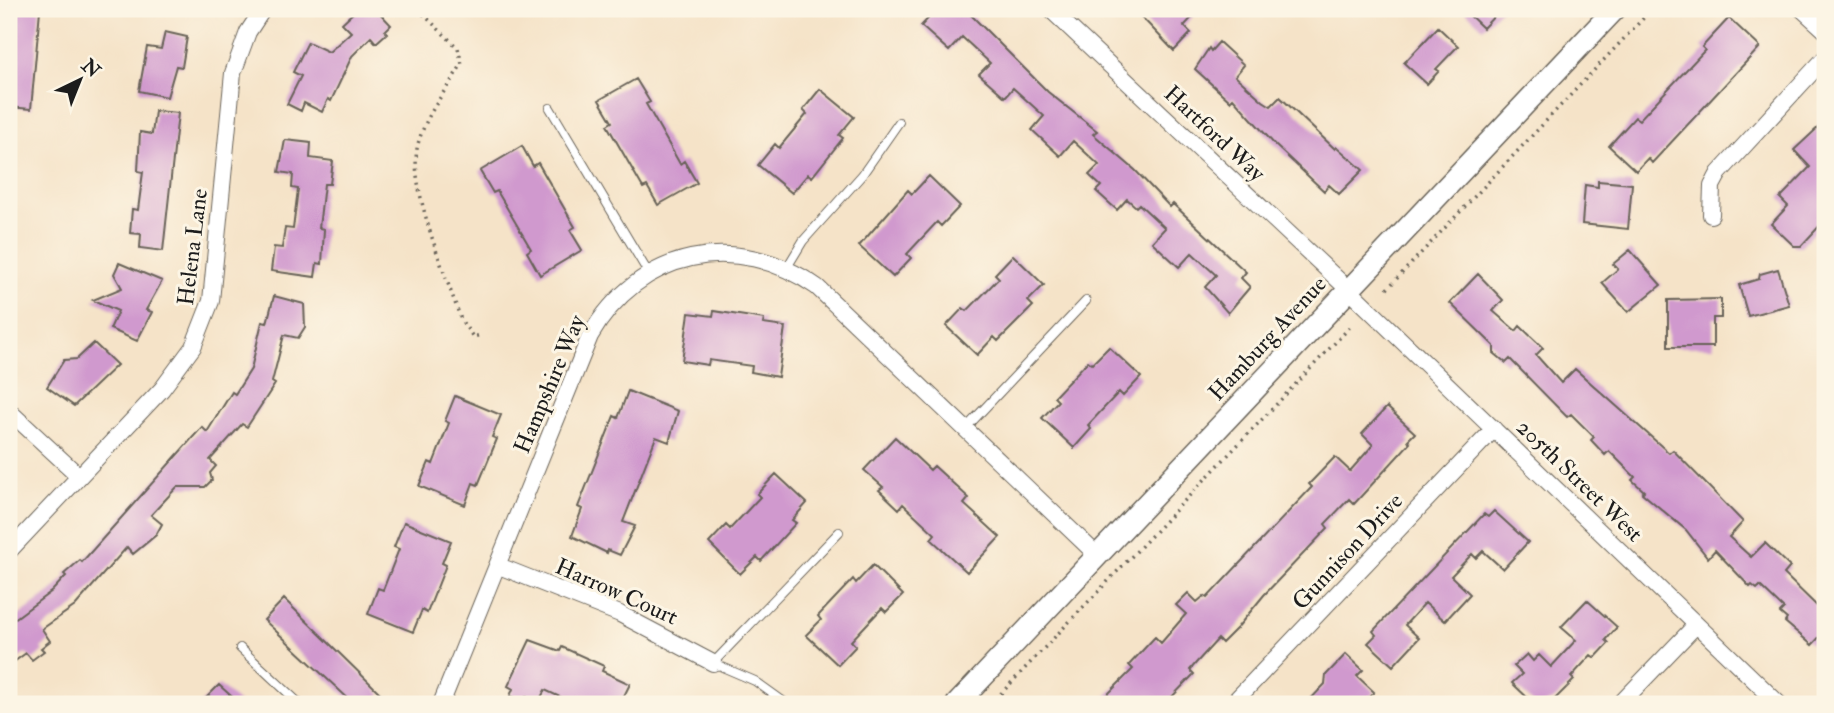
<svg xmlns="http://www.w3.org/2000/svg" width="1834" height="713" font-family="'IM FELL Double Pica',serif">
	<rect width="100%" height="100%" fill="#fcf5e5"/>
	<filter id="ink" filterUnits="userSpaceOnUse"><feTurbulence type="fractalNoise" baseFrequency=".0143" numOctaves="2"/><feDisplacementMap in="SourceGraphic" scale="14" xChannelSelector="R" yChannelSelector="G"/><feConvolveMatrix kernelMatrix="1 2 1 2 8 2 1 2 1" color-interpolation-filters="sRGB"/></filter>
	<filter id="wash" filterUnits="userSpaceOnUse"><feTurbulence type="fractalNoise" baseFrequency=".00686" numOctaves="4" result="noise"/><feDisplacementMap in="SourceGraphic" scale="28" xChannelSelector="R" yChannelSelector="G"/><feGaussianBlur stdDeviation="1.57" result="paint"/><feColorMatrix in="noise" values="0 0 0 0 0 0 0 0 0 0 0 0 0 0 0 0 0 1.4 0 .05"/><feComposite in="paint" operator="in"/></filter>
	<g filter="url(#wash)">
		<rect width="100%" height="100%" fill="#f5e3c8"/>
		<g id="blocks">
			<path fill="#d099ce" d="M9,9L40,10L31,109L9,107Z
				M357,9H376L391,25L385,31L387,33L376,43L371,37L352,56L331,101L328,99L322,112L304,103L301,111L287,104L301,76L293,72L308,42L329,52L351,32L342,23Z
				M937,9H965L1048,92L1097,131L1093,134L1135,170L1170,207L1173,204L1246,272L1241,278L1250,287L1228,313L1205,287L1216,275L1192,253L1179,267L1152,242L1165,228L1139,204L1136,207L1127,199L1117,210L1096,191L1101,186L1089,175L1099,165L1073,141L1060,156L1032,130L1044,116L1013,88L1005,97L979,74L990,63L962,37L949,51L921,26Z
				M1134,9H1200L1184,26L1191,33L1174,51Z
				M1463,9H1501L1483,28Z
				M1729,18L1760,47L1652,163L1648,158L1636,171L1609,146L1635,117L1639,120L1705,50L1702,47Z
				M1438,27L1458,46L1436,69L1439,71L1427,84L1404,63Z
				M165,32L187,37L182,67L176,66L167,97L139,91L147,47L161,49Z
				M1219,42L1244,65L1235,76L1263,101L1271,106L1280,97L1335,149L1337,147L1363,170L1339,194L1329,185L1324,191L1275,145L1233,98L1230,101L1195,69L1209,48L1211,51Z
				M636,79L650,102L646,104L680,164L684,161L697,183L658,205L647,186L643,188L607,125L612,122L599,100Z
				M820,89L854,117L839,135L843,138L812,177L808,174L792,193L758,165L775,144L779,148L807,114L803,110Z
				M155,111L178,113L163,251L140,248L141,234L130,233L132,209L138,210L143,172L138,171L140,132L152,134Z
				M1825,121V220L1801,246H1794L1771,224L1788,206L1780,198L1810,167L1794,150Z
				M285,140L311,143L310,158L333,161L330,184H324L319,228L324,229L322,264L317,263L315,277L271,271L274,247L282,248L285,228L293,229L298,189L292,188L293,174L279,172Z
				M522,146L533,166L538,163L575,227L570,230L582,250L540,275L527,252L531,249L497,191L493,193L480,171Z
				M929,176L960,206L941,226L937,222L907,254L911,258L893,277L859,246L908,190L912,194Z
				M1598,181L1632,184L1628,229L1582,224L1585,185L1598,187Z
				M1630,250L1661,285L1628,312L1602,283L1618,269L1613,264Z
				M1013,255L1044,285L1028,301L1033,306L998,341L994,337L977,355L946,326L963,308L967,311L999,278L995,274Z
				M119,263L162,281L146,310L152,312L137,341L110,329L118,311L93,300L122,288L114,274Z
				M1778,269L1789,305L1748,316L1739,285L1759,279L1760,274Z
				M1478,274L1503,300L1493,311L1516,331L1520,326L1543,348L1536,355L1561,383L1575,369L1669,453L1673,450L1743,522L1729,537L1751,557L1765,543L1790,567L1784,574L1825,614L1819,625L1825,631L1812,645L1785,622L1787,619L1780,613L1784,609L1760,586L1757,589L1752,585L1750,587L1715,550L1708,558L1686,530L1642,493L1644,491L1632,480L1635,477L1609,451L1605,455L1591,440L1594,437L1571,414L1567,417L1510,359L1506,363L1494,353V346L1450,303Z
				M274,296L304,304L305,327L298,338L284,335L272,382L275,384L247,427L242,424L210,460L216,466L210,473L212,480L205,487H177L151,515L162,524L156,535L133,554L127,547L75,606L42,629L50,641L41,648L44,651L32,660L26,653L15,661L9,652V623L52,591L66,576L64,574L80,560L82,562L202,427L207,432L232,392L235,394L251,369L262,322L267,323Z
				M1721,299V318H1713V347H1668V300Z
				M714,311L764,319L763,324L785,327L778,377L751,372L752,366L709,360L708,365L682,361L689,313L713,316Z
				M94,343L117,365L74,406L47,387L64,360L77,359Z
				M1109,347L1141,377L1123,396L1119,392L1088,425L1091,429L1074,448L1042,418L1058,401L1054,397L1088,361L1092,364Z
				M628,391L678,411L669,442L656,437L623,522L635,526L620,555L608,550L607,553L572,536L582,509L578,507L614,416L618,418Z
				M455,396L501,415L492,437L497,439L478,485L473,483L465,505L419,486L429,462L433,464L449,423L445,421Z
				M1387,407L1415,433L1408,440L1410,443L1354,504L1349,499L1325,524L1328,528L1264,595L1237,628L1222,643L1218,639L1196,663L1190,670L1194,674L1165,704H1098L1133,669L1129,665L1155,637L1161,643L1186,614L1176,605L1188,593L1197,602L1204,596L1207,598L1312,487L1309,484L1335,457L1350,471L1373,445L1362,434Z
				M895,437L930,470L934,466L969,498L964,504L1000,537L967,572L931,539L935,534L903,504L899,509L879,490L883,487L864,470Z
				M776,474L807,503L792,520L796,523L761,561L757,557L740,574L709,543L726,525L730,529L760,497L757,494Z
				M1494,511L1528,542L1503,569L1483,551L1476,558L1472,554L1451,576L1470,594L1445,621L1425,603L1405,625L1419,638L1393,666L1368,643L1376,635L1373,631L1484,514L1488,517Z
				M404,522L451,541L442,563L446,565L427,613L422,610L413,632L368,614L378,588L383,590L399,549L394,547Z
				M873,565L903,595L886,612L882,608L851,641L856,646L838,665L806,635L821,620L818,616L853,579L856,583Z
				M284,599L381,694L371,704H354L264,620Z
				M1587,600L1617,627L1606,640L1609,643L1595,658L1591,655L1571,677L1574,680L1555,699L1546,704H1534L1512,683L1522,674L1514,666L1527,654L1533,661L1539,655L1551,667L1576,640L1561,627Z
				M530,640L560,651L562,647L604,666L602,671L630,684L620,704H575L545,690L538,703L526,697L524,702L510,696L513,689L508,686Z
				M1346,654L1363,670L1357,676L1374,692L1363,704H1306L1325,684L1326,675Z
				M219,685L240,704H200Z"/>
		</g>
	</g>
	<g filter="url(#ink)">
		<use href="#blocks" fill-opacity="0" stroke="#686258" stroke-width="2"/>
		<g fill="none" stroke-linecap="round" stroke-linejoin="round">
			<g stroke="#686258" stroke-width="10">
				<path id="service" d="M550,108L649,274
					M786,269L803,241L862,175L899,122
					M965,429L1086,301
					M240,648L300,704
					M787,704L755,681L713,663L839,532"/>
			</g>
			<g stroke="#686258" stroke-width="18">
				<path id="minor" d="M1050,9L1349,290L1779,704
					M1802,9L1825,30
					M1711,215L1712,186L1719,173L1825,58
					M9,411L79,476
					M9,551L162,389L193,347L211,301L233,73L248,32L263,9
					M499,566L620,614L713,663
					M441,704L590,336C639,250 736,230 817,287L1098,556
					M1232,704L1494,429
					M1620,704L1696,625"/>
			</g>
			<g stroke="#686258" stroke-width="24">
				<path id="tertiary" d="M957,704L1615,9"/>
			</g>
			<path stroke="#686258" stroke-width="3.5" stroke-dasharray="2 5" stroke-linecap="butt" d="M418,9L458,48L462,64C446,90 426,114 418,144C407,186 447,277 461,320L473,337L481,335
				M1387,289L1652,9
				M991,704L1350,327"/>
			<use href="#service" stroke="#fff" stroke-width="8"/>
			<use href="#minor" stroke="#fff" stroke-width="16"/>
			<use href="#tertiary" stroke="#fff" stroke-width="21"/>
		</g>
	</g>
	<g text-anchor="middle" stroke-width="6" stroke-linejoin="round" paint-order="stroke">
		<g font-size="23" fill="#1c1c1c" stroke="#fcf5e5">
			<text transform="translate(1215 133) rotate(43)" y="8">Hartford Way</text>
			<text transform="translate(192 247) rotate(-83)" y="8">Helena Lane</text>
			<text transform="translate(1267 338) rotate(-47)" y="8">Hamburg Avenue</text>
			<text transform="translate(549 384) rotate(-67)" y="8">Hampshire Way</text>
			<text transform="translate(1580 480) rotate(44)" y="8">205th Street West</text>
			<text transform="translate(1347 551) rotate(-47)" y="8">Gunnison Drive</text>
			<text transform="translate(617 591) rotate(24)" y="8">Harrow Court</text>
		</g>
	</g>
	<rect width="1834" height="713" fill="none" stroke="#fcf5e5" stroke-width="35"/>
	<g transform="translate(80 80) rotate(43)" stroke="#fcf5e5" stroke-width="5" paint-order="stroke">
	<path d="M0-5L12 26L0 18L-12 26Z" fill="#1c1c1c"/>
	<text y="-10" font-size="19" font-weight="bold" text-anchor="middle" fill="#1c1c1c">N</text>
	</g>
</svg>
